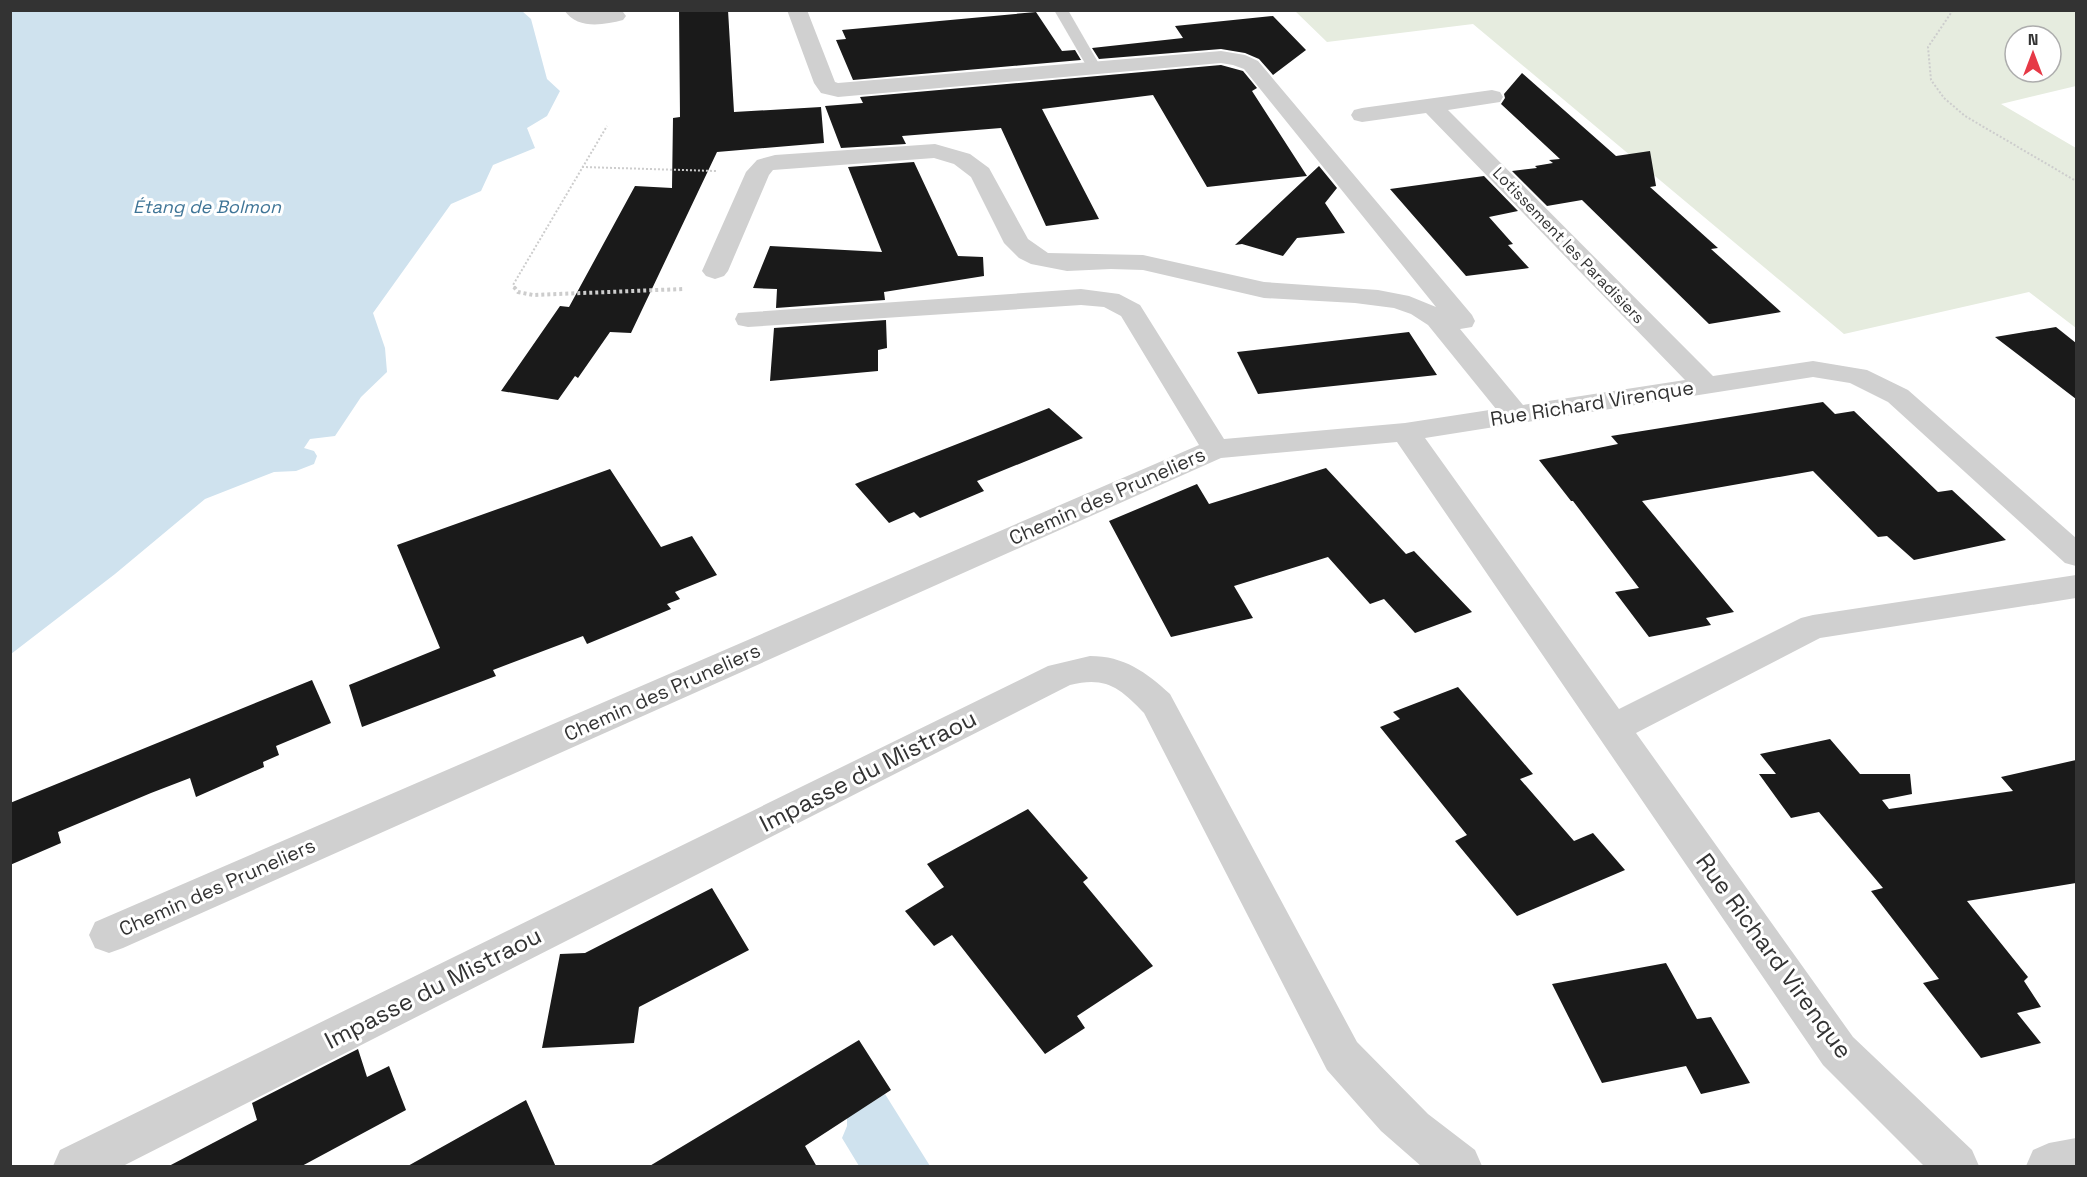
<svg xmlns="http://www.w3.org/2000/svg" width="2087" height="1177" font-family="'Space Grotesk',sans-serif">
	<rect width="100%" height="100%" fill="#fff"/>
	<path fill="#e6ecdf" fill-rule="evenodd" d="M1295,11H2076V86L2001,104L2076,148V328L2029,292L1844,334L1473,24L1327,42ZM2015,36H2051V72H2015Z"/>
	<path fill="#cfe2ee" d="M11,10L522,11L531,19L547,79L560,91L547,116L527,128L535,148L493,165L481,191L451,204L373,313L385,348L387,372L361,397L335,436L310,439L304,448L314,451L317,456L314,464L296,471L274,472L205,499L115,574L11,654Z
		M885,1094L930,1166H859L842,1138L847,1126V1118Z"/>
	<path fill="#1a1a1a" d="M679,10H728L734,112L821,107L824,143L717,152L631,333L610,332L578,378L575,376L558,400L501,391L560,306L569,307L635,186L672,188L673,118L680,117Z
		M1036,12L1062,51L1075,50L1081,60L853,80L836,40L846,39L842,30Z
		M1273,16L1306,50L1273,75L1259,59L1245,53L1221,49L1099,59L1092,48L1183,38L1175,26Z
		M1221,65L1243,71L1257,88L1252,91L1307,176L1207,187L1153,95L1042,109L1099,219L1046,226L1001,128L902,136L906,144L841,148L825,106L863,103L860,97Z
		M1522,73L1616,156L1650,151L1656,186L1650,187L1718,248L1711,249L1781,312L1709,324L1582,200L1547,206L1512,171L1537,168L1535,166L1553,163L1549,160L1560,159L1501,104L1505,98L1504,94Z
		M914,162L958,256L983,257L984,276L884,292L885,300L776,308L777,289L753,288L770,246L882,252L848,167Z
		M1319,166L1337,188L1325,203L1345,233L1297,238L1283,256L1242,244L1235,245Z
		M1484,176L1518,211L1489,217L1513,244L1508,245L1529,268L1466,276L1390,189Z
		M886,320L887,348L878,350V371L770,381L774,328Z
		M2056,327L2076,343V399L1995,337Z
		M1409,332L1437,375L1258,394L1237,352Z
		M1823,402L1835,414L1854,411L1938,492L1952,490L2006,540L1914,560L1887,536L1878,537L1813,471L1642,501L1734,612L1706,618L1711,625L1649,637L1615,592L1639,588L1573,501H1571L1539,460L1618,444L1611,436Z
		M1049,408L1083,438L977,481L984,491L920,518L914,512L889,523L855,484Z
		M1326,468L1406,554L1414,551L1472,612L1415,633L1384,599L1370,604L1328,557L1234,586L1253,618L1171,637L1109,521L1197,484L1209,504Z
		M610,469L661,547L692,536L717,575L675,592L680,599L667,604L671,609L587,644L583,636L493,670L496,676L362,727L349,685L440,648L397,545Z
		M312,680L331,723L276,746L279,755L263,762L264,767L196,797L190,778L151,793L58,832L61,843L10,865V803Z
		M1458,687L1533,774L1520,779L1574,841L1593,833L1625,870L1517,916L1455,841L1467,835L1380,727L1400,719L1393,712Z
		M1830,739L1860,774H1910L1912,794L1882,800L1889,809L2013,791L2001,777L2076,760V883L1967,901L2028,977L2024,981L2041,1007L2017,1013L2041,1043L1981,1058L1923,983L1939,979L1871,891L1883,888L1819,812L1791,818L1759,774H1776L1760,754Z
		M1028,809L1088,878L1083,882L1153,966L1077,1016L1085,1028L1045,1054L952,935L934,946L905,911L944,887L927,864Z
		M712,888L749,950L639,1007L634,1043L542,1048L560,954L585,953Z
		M1666,963L1697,1019L1711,1017L1750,1083L1701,1094L1686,1066L1602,1083L1552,984Z
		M859,1040L891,1090L805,1146L817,1167H648Z
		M358,1049L367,1077L389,1066L406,1110L300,1167H167L257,1120L252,1103Z
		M526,1100L556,1167H406Z"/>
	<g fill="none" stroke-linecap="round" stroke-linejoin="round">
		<path stroke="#cdcdcd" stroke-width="2" stroke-dasharray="2 2" stroke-linecap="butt" d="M1953,10L1928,47L1931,80L1944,98L1965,116L2076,181
			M582,167L716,171
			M515,288L513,285L607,126"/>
		<path stroke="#cdcdcd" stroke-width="4" stroke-dasharray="3 3" stroke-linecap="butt" d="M514,287L518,292L533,295L683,289"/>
		<path fill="#d0d0d0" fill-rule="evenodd" d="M1054,10H1068L1102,69L1100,72H1090Z"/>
		<path fill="#d0d0d0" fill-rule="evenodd" d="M564,10L623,12L626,16L623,20C603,25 578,30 564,10Z
			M787,10H807L835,82L838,83L1221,51L1245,55L1258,61L1472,315L1475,321L1472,327L1460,329L1523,405L1685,380L1426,113L1362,122L1354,120L1351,115L1354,110L1362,108L1492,90L1500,92L1503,97L1500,102L1448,110L1713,376L1813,361L1867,370L1908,390L2076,538V566L2065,563L1888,402L1850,383L1813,377L1425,438L1619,709L1801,618L1813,615L2076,575V598L1820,638L1636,733L1853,1037L1972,1150L1979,1166H1924L1823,1065L1397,442L1221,458L123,948L109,953L95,948L89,935L95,922L1199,445L1121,316L1104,307L1081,305L748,327L738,325L735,319L738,313L1081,289L1119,294L1140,305L1224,439L1405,423L1496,409L1428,325L1411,314L1394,308L1355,303L1264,298L1143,270L1111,269L1067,271L1031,264L1019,258L1004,243L971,177L954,164L934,158L773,170L769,175L728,271L724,276L715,279L706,276L702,271L746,172L757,160L775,155L935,144L970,154L989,168L1028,239L1048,253L1143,255L1264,282L1378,290L1409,296L1436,307L1244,69L1233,65L1221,63L838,97L821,93L814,83Z
			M1090,656C1124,656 1146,672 1170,694L1357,1042L1428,1114L1475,1150L1482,1166H1421L1381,1131L1327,1070L1144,713C1120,688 1106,676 1070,685L123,1166H53L60,1150L1048,666Z
			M2076,1138V1166H2026L2033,1150L2049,1143Z"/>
	</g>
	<g text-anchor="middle" stroke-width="6" stroke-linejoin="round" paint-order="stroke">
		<g font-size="16" fill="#333" stroke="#fff">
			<text transform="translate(1569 245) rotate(46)" y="6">Lotissement les Paradisiers</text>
		</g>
		<g font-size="18" font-style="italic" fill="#3f7597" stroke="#fff">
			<text x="207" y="213">Étang de Bolmon</text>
		</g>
		<g font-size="20" fill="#333" stroke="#fff">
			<text transform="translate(1592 403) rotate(-9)" y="7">Rue Richard Virenque</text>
			<text transform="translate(1107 496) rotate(-24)" y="7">Chemin des Pruneliers</text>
			<text transform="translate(662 692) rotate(-24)" y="7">Chemin des Pruneliers</text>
			<text transform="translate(217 887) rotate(-24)" y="7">Chemin des Pruneliers</text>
		</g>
		<g font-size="24" fill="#333" stroke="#fff">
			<text transform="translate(868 771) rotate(-27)" y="8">Impasse du Mistraou</text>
			<text transform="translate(1774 956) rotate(54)" y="8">Rue Richard Virenque</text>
			<text transform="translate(433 988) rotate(-27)" y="8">Impasse du Mistraou</text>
		</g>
	</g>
	<rect width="2087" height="1177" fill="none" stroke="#333333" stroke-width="24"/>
	<g transform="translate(2033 54)"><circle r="28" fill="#ffffff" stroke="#adadad" stroke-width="1.5"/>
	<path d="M0-4.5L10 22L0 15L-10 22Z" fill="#e63946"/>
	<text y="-9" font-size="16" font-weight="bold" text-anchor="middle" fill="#333333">N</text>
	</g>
</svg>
